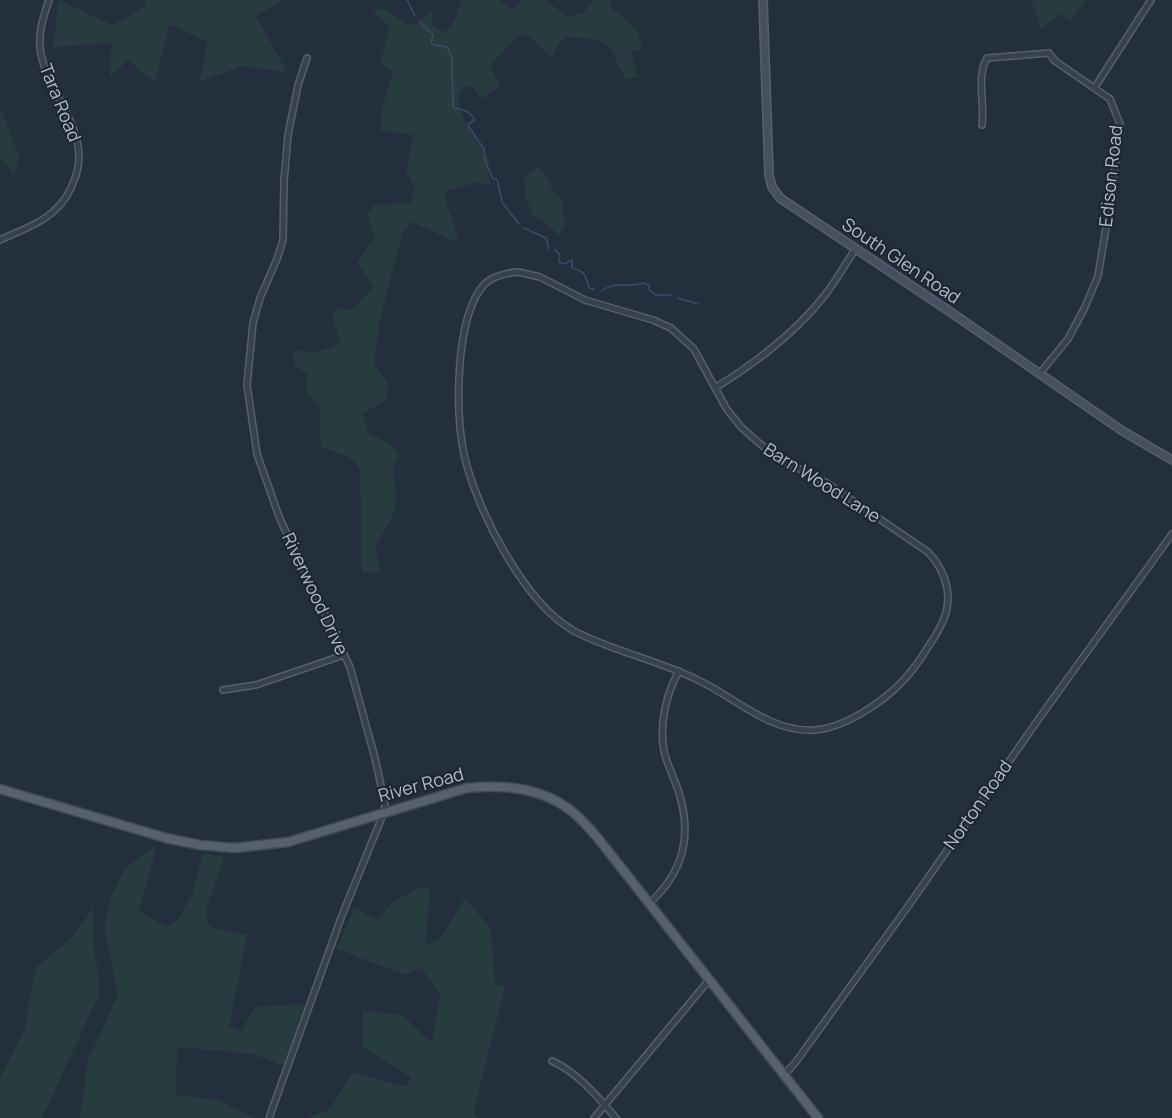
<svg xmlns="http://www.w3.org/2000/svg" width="1172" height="1118" font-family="Manrope,sans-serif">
	<rect width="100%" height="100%" fill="#242f3e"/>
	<path fill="#263c3f" d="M59,0L112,25L147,6L145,0H283L256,16L287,72L242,66L199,82L208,42L169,24L155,83L128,60L110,77L111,43L53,47Z
		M461,0H500L512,9L523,0H545L567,16L582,14L594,0H610V6L637,30L643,49L631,51L638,77L625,79L610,47L594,39L565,37L560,41L552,57L530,37L519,34L490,66L500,85L482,99L470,85C469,85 462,89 462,90C449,107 479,144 489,158L487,172L492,186L479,182L446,191L445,200L458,235L454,241L411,222L402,235L380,319L374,363L388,384L387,399L362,414L369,433L391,445L400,456L393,467C398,509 398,510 375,546L380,572L362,573L360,470L354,460L321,446L319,404L306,393L307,374L295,365L293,350L316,353L341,343L333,320L335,308L352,310L373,288L357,262L375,238L367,214L374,205L410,203L415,189L406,172L413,135L381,131L382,108L393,72L380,64L390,28L373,12C387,3 394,18 406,23C409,24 413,24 417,24L431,11L433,25L444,33C455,23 458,14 461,0Z
		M1031,0H1086L1071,20L1060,14L1041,29Z
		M0,107L19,157L14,174L0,157Z
		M537,167L546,175L553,191L562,201L565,227L559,235L542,220L533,217L525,194L524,177Z
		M157,845L139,911L166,926L177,921L192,895L203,853L224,857L205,913L210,927L247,935L229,1026L241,1031L255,1007L305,1004L284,1066L253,1054L177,1047L176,1095L217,1100L256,1118H80L88,1060L118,995L104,927L111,898L125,868Z
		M421,887L430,888L425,945L440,939L465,898L491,929L495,984L505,987L473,1113L479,1118H307L330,1109L352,1072L406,1087L411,1077L362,1046L363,1010L402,1015L432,1043L440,994L421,968L405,975L337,949L354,908L377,920L393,902Z
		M93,907L94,949L98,971L99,995L42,1118H0V1078L25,1028L29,1000L37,966C62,947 77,935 93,907Z"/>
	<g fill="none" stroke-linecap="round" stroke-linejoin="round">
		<path stroke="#394c67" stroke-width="1.5" d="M407,0L415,16
			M419,21L433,35L431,44L447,47L452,58L453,107L468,112L474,118V121L468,124L469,127L484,149L485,160L493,179H497L502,202L519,224
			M524,228L546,238L549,249
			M555,250L560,255L559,262L564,264L572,260V268C585,271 586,276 589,288L594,289
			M601,291C616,281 628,288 643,283L649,285V290L656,295H671
			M678,298L698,304"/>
		<g stroke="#565f6c" stroke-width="8">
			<path id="minor" d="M1095,87L1151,0
				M982,125C985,103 976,77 987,58L1049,53L1055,61L1110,99L1120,124L1112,192L1098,276L1085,307L1068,339L1040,373
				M0,240C19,231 41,224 56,209C65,201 71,190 75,178C92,133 49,96 41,54C37,35 43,18 49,0
				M518,272L540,277L585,300L653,320L671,328L694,349L726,408L741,427L759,443L778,458L827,483L928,552C942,567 951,587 947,608C946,618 939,629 934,638C927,648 921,659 913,669C893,696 849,727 815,730C771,733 737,699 700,681C659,660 614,652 574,631C524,603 476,509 464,454C459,430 458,405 459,380C460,352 465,301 487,282C496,275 507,273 518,272Z
				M715,388C757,362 798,331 828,291C838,277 847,262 856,248
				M223,690L256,685L344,655
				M650,903C684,871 693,835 678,790C674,777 667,765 664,751C659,725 666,694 679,671
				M552,1061C577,1072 598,1097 616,1118
				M783,1076L795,1063L909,905L1040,717L1172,534
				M269,1118L341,918L384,812L385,804L375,758L350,667L280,519L257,454L247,385L253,323L260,298L277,259L283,240L284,181L288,135L298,85L307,58
				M594,1118L709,980"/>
		</g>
		<g stroke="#565f6c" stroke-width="10">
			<path id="secondary" d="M763,0L769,175L772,187L780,198L949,311L1121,430L1172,460"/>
		</g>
		<g stroke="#414a57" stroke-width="11">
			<path id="primary" d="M0,789L166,838L200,845L235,848L288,842L467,788C504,784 544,788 574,813C582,820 590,829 597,837L818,1118"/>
		</g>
		<use href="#minor" stroke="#38414e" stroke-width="5"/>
		<use href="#secondary" stroke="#465061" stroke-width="7"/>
		<use href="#primary" stroke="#56606e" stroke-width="8"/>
	</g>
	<g text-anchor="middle" stroke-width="4.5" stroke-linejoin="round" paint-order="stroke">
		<g font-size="18" fill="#b4bcc9" stroke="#1d2633">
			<text transform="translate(60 103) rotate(68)" y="6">Tara Road</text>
			<text transform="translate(1111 176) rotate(-84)" y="6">Edison Road</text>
			<text transform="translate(901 261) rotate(34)" y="6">South Glen Road</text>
			<text transform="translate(822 483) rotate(32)" y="6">Barn Wood Lane</text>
			<text transform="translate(315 594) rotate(65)" y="6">Riverwood Drive</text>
			<text transform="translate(421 785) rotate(-15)" y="6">River Road</text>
			<text transform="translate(978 805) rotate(-55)" y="6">Norton Road</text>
		</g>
	</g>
</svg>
